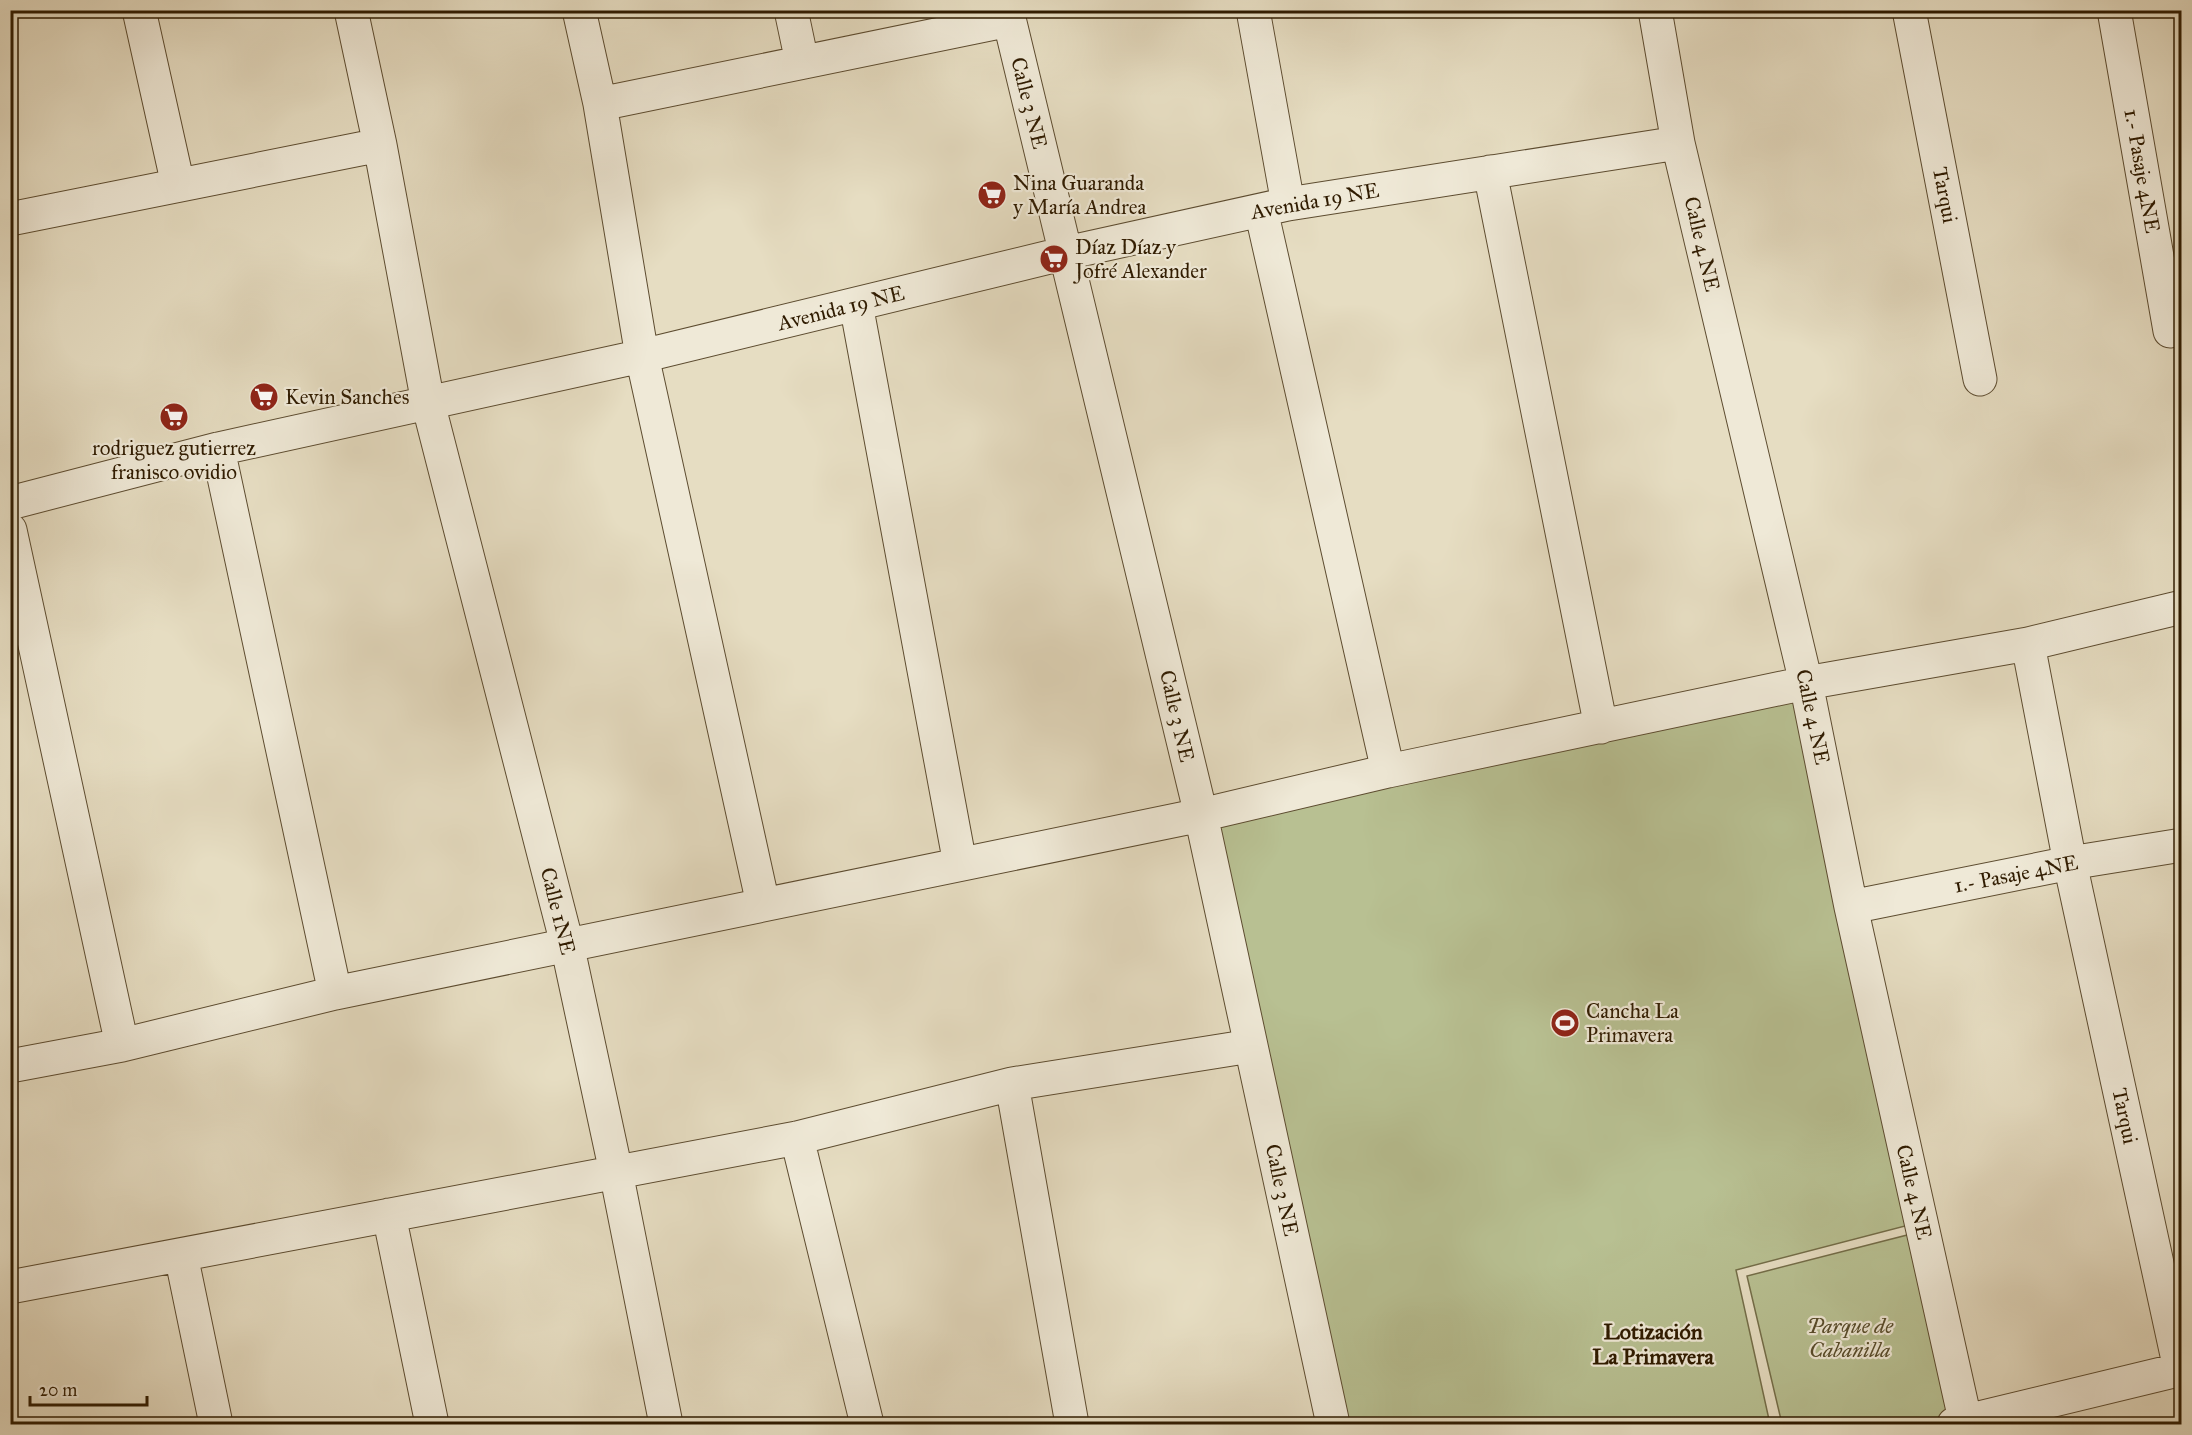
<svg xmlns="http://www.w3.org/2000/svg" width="2192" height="1435" font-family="'IM FELL Great Primer',serif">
	<rect width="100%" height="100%" fill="#e6ddc2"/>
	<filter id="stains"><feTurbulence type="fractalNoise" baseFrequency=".00333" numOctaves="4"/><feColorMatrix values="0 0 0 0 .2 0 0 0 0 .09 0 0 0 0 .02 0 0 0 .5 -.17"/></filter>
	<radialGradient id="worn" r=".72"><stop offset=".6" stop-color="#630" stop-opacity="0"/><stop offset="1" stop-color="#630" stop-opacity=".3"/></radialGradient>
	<path fill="#b8c092" stroke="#746e49" stroke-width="1.5" d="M1815,683L1909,1225L1736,1270L1770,1424H1343L1211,822Z
		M1919,1232L1952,1416L1920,1424H1782L1747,1276Z"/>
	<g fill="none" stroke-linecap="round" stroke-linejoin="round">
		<g stroke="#5d4c30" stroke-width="35">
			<path id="minor" d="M139,10L178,185
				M351,10L380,145L428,403L567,944L616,1172L666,1424
				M579,10L600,104L642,356L763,904
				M791,10L802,62
				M1007,10L1201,815L1333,1424
				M1253,10L1288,204
				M1655,10L1678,143L1806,683L1851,907L1966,1424
				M1909,10L1980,379
				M2114,10L2170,331
				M600,104L1009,20
				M1490,172L1601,727
				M1261,210L1388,771
				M10,219L380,145
				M856,304L960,864
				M218,449L335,993
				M10,503L218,449L642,356L1066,253L1288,204L1678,143
				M10,530L122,1045
				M2028,644L2070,863L2180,1369
				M1851,907L2070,863L2182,845
				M10,1066L122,1045L335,993L1201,815L1388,771L1806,683L2028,644L2182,607
				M1012,1084L1251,1046
				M797,1138L867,1424
				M389,1215L432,1424
				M181,1255L216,1424
				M10,1287L797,1138L1012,1084L1072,1424
				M1954,1424L2182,1369"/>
		</g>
		<use href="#minor" stroke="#efe9d7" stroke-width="33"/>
	</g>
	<defs>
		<g id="supermarket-disc" transform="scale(1.5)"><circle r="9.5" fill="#8f2418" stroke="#efe9d7"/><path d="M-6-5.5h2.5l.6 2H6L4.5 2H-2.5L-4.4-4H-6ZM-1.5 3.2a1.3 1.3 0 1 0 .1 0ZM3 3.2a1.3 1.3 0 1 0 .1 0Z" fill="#fff"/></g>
		<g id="stadium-disc" transform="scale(1.5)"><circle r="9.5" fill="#8f2418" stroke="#efe9d7"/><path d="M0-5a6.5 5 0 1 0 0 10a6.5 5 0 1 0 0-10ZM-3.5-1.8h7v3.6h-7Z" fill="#fff"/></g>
	</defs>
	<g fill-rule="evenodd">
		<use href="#supermarket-disc" x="992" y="195"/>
		<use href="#supermarket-disc" x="1054" y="259"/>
		<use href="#supermarket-disc" x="264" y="397"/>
		<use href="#supermarket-disc" x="174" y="417"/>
		<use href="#stadium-disc" x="1565" y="1023"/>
	</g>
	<g text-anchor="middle" stroke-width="4.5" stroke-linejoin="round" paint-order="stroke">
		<g font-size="21" fill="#2f1b00" stroke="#efe9d7">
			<text transform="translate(1029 103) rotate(76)" y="7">Calle 3 NE</text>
			<text transform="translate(2142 171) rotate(80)" y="7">1.- Pasaje 4NE</text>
			<text transform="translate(1945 195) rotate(79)" y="7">Tarqui</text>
			<text transform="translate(1315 201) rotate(-10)" y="7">Avenida 19 NE</text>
			<text transform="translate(1702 244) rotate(77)" y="7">Calle 4 NE</text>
			<text transform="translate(841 308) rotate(-14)" y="7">Avenida 19 NE</text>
			<text transform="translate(1177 716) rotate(77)" y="7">Calle 3 NE</text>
			<text transform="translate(1813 717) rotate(78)" y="7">Calle 4 NE</text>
			<text transform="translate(2016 874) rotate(-11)" y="7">1.- Pasaje 4NE</text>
			<text transform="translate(558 911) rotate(76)" y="7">Calle 1NE</text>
			<text transform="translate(2125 1116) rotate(78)" y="7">Tarqui</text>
			<text transform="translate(1282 1190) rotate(78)" y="7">Calle 3 NE</text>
			<text transform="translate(1914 1192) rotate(77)" y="7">Calle 4 NE</text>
		</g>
		<g font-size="21" fill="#2f1b00" stroke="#efe9d7" text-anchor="start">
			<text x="1013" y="190">Nina Guaranda<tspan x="1013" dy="24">y María Andrea</tspan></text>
			<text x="1075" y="254">Díaz Díaz y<tspan x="1075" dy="24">Jofré Alexander</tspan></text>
			<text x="285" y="404">Kevin Sanches</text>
			<text x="174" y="455" text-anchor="middle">rodriguez gutierrez<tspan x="174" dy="24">franisco ovidio</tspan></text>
			<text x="1586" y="1018">Cancha La<tspan x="1586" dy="24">Primavera</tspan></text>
		</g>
		<g font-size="21" font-style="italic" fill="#584d2c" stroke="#efe9d7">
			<text x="1850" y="1333">Parque de<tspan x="1850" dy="24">Cabanilla</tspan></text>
		</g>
		<g font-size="22" font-weight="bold" fill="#2f1b00" stroke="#efe9d7">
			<text x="1653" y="1339">Lotización<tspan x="1653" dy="25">La Primavera</tspan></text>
		</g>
	</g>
	<rect width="2192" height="1435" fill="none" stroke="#e6ddc2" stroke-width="36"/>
	<rect x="12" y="12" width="2168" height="1411" fill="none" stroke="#2f1b00" stroke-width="3"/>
	<rect x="18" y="18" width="2156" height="1399" fill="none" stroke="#2f1b00" stroke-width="1.5"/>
	<path d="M30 1396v9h117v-9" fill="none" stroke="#2f1b00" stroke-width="3"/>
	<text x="39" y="1396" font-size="18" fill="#2f1b00" stroke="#efe9d7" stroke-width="4.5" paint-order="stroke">20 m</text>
	<rect width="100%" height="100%" filter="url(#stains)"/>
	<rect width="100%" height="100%" fill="url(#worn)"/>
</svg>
